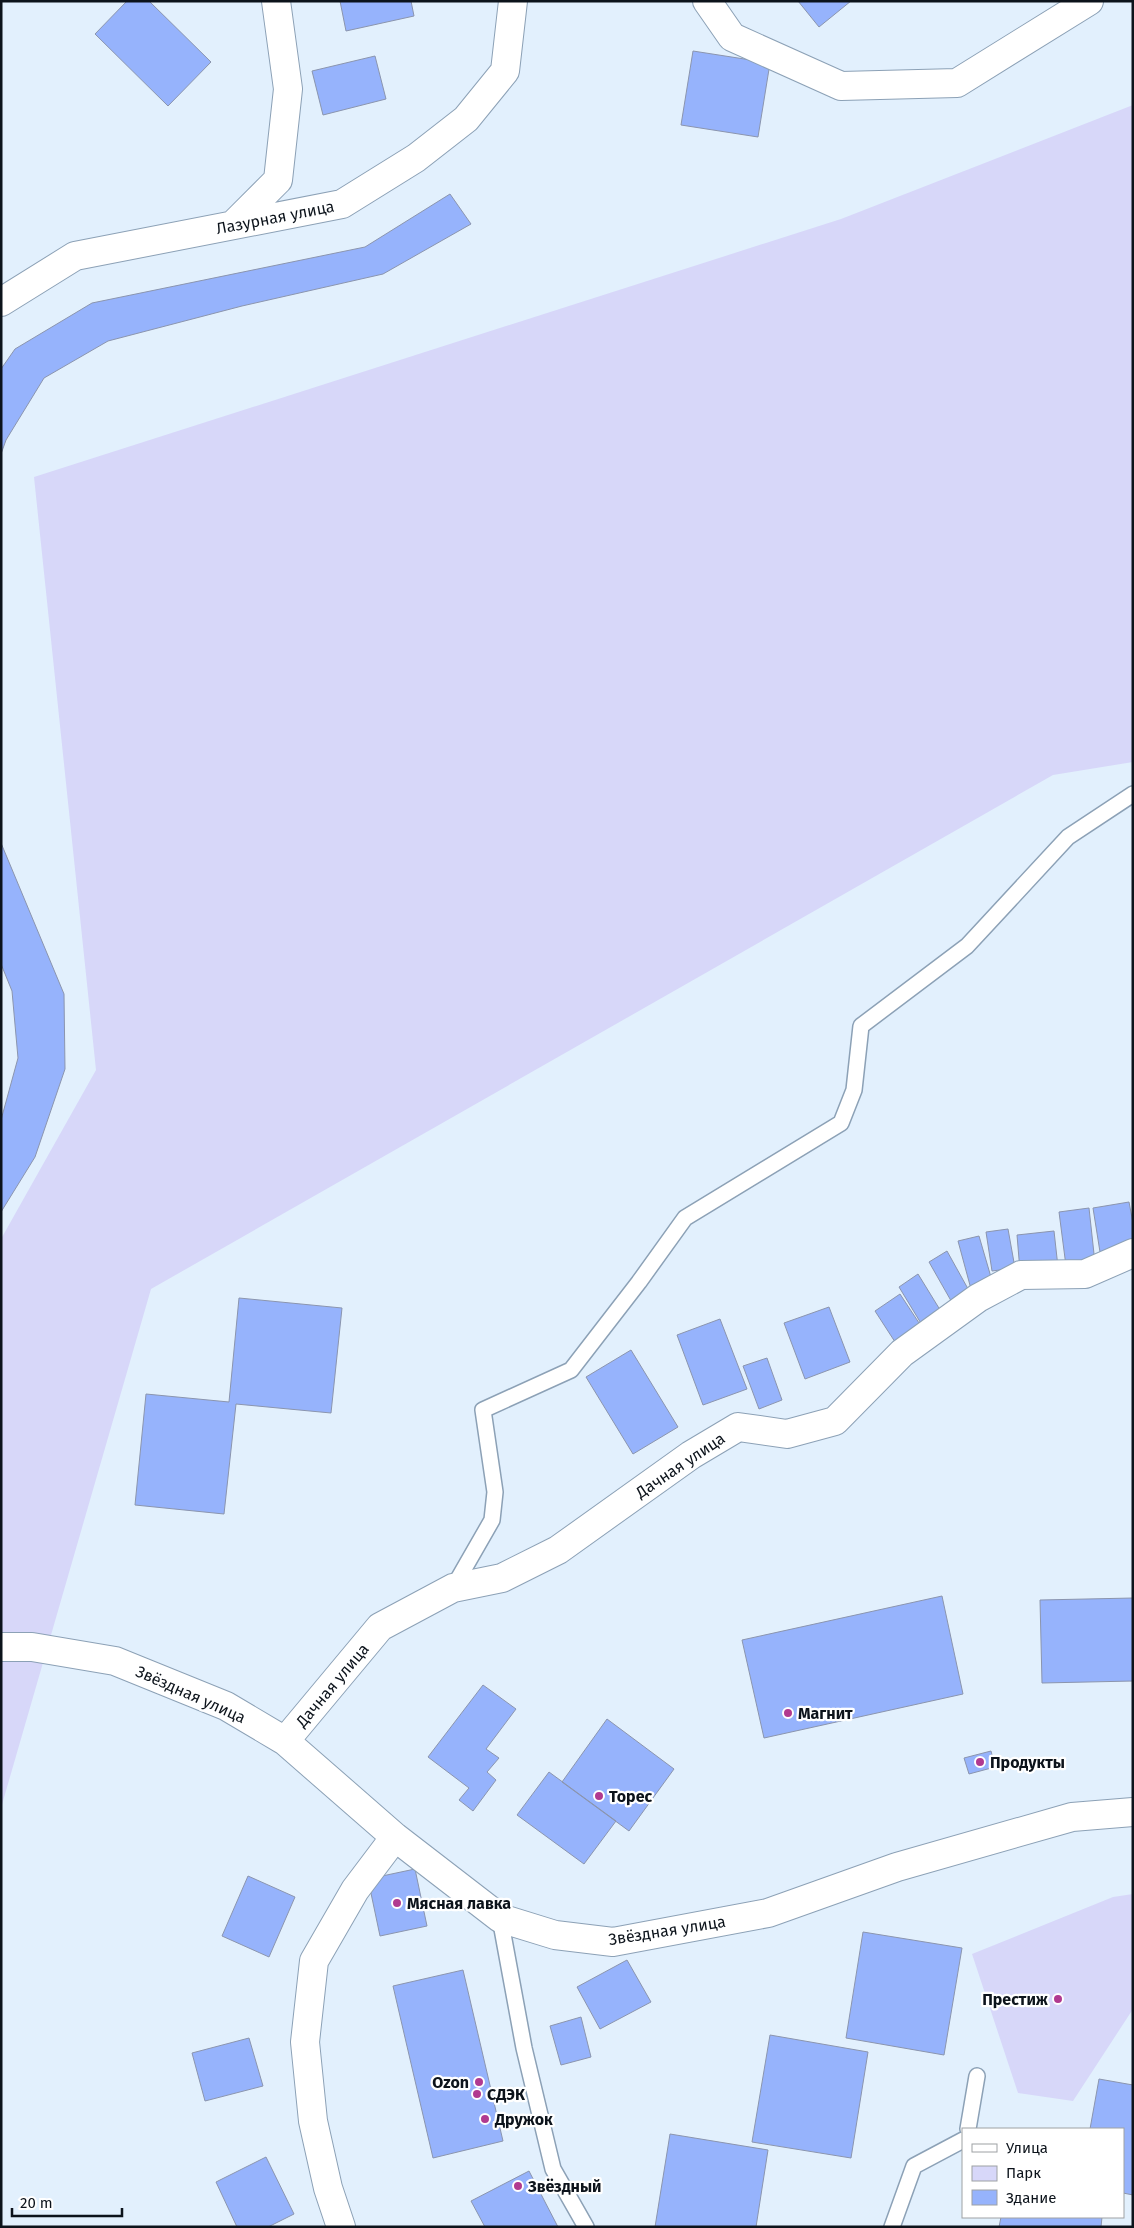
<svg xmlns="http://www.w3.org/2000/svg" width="1134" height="2228" font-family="'Fira Sans',sans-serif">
	<rect width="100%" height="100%" fill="#e2f0fd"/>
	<path fill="#d7d7f9" d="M1133,105V762L1053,775L151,1289L1,1808V1239L96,1070L34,477L841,219Z
		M1133,1894V2009L1073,2101L1018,2093L972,1954L1113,1897Z"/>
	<path fill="#96b3fc" stroke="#8b95ae" d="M127,1H149L211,62L168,106L95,34Z
		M340,1H411L414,16L346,31Z
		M798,1H851L819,27Z
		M693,51L770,63L758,137L681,125Z
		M375,56L386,99L323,115L312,71Z
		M450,194L471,224L383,274L242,306L108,341L44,378L6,440L1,454V369L15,349L92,303L365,247Z
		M1,843L64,994L65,1069L35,1157L1,1212V1120L18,1058L12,991L1,964Z
		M1129,1202L1133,1223V1247L1100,1252L1093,1208Z
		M1089,1208L1095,1263L1066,1266L1059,1212Z
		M1008,1229L1015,1268L992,1271L986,1232Z
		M1054,1231L1058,1267L1020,1271L1017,1235Z
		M979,1236L993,1284L971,1289L958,1241Z
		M947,1251L972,1296L954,1306L929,1262Z
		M918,1274L942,1313L922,1325L899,1287Z
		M900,1294L923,1329L897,1345L875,1311Z
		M239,1298L342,1308L331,1413L236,1404L224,1514L135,1505L146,1394L229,1402Z
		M829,1307L850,1362L805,1379L784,1323Z
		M720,1319L747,1389L703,1405L677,1335Z
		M631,1350L678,1427L633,1454L586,1377Z
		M767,1358L782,1400L759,1409L743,1366Z
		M942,1596L963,1694L764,1738L742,1640Z
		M1133,1598V1681L1042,1683L1040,1600Z
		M483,1685L516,1709L486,1749L499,1758L487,1772L496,1780L473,1811L459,1800L469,1788L428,1757Z
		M607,1719L674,1769L629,1831L562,1782Z
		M991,1751L995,1767L969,1774L964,1758Z
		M549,1772L616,1821L584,1864L517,1815Z
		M415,1869L427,1926L380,1936L368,1879Z
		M248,1876L295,1897L269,1957L222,1936Z
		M863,1932L962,1948L944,2055L846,2038Z
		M627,1960L651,2002L600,2029L577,1987Z
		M463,1970L503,2141L433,2158L393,1986Z
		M581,2017L591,2057L561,2065L550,2026Z
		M770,2035L868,2052L851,2158L752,2142Z
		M249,2038L263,2086L205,2101L192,2053Z
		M1099,2079L1133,2085V2195L1123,2193V2129H1090Z
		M670,2134L768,2150L756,2227H655Z
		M266,2157L294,2214L268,2227H237L216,2182Z
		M529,2171L558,2227H485L471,2201Z
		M1001,2217H1102L1101,2227H999Z"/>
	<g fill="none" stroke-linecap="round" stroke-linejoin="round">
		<g stroke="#8ca1b6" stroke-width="18">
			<path id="service" d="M453,1588L492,1520L495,1492L483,1410L571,1370L639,1282L685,1218L841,1123L854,1090L861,1026L967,946L1068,837L1133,794
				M500,1918L524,2048L553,2169L586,2227
				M968,2129L977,2076
				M892,2227L914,2166L963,2140"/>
		</g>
		<g stroke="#8ca1b6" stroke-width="30">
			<path id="minor" d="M707,1L732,37L841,86L957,83L1089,1
				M233,225L278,180L288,89L276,1
				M1,302L75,256L342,204L416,158L466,119L505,71L513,1
				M1,1647H32L115,1661L226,1706L285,1741L395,1837L500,1918L555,1935L613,1942L768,1913L897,1867L1072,1817L1133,1812
				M285,1741L380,1627L453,1588L502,1578L558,1550L691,1455L738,1427L787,1434L835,1421L902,1353L978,1298L1021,1275L1085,1274L1133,1253
				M341,2227L328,2188L313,2121L305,2042L314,1961L355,1890L395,1837"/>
		</g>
		<use href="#service" stroke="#fff" stroke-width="15"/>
		<use href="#minor" stroke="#fff" stroke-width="28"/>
	</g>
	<g fill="#b13a90" stroke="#fff" stroke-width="2">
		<circle cx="788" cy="1713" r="5"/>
		<circle cx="980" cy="1762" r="5"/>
		<circle cx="599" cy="1796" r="5"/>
		<circle cx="397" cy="1903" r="5"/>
		<circle cx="1058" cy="1999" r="5"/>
		<circle cx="479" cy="2082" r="5"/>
		<circle cx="477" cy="2094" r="5"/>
		<circle cx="485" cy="2119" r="5"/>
		<circle cx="518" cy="2186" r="5"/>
	</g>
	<g text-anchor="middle" stroke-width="4.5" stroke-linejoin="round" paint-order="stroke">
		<g font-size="16" fill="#0c131b" stroke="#fff">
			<text transform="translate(275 217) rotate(-11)" y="6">Лазурная улица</text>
			<text transform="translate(680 1465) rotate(-34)" y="6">Дачная улица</text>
			<text transform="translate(332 1685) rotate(-50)" y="6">Дачная улица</text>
			<text transform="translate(191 1694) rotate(24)" y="6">Звёздная улица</text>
			<text transform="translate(667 1930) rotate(-9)" y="6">Звёздная улица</text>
		</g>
		<g font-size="16" font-weight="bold" fill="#0c131b" stroke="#fff" text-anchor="start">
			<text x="798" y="1719">Магнит</text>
			<text x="990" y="1768">Продукты</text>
			<text x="609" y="1802">Торес</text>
			<text x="407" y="1909">Мясная лавка</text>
			<text x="1048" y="2005" text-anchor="end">Престиж</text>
			<text x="469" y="2088" text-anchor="end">Ozon</text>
			<text x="487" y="2100">СДЭК</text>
			<text x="495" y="2125">Дружок</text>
			<text x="528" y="2192">Звёздный</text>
		</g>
	</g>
	<rect width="1134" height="2228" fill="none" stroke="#0c131b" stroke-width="5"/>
	<rect x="962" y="2128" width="162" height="90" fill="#ffffff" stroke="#9ea1a4"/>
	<rect x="972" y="2144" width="25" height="8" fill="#ffffff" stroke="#9ea1a4"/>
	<text x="1006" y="2153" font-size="15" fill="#0c131b">Улица</text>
	<rect x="972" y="2166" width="25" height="15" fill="#d7d7f9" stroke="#9ea1a4"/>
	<text x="1006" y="2178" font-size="15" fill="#0c131b">Парк</text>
	<rect x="972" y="2190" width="25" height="15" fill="#96b3fc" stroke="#9ea1a4"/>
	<text x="1006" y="2203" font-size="15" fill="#0c131b">Здание</text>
	<path d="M12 2208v8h110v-8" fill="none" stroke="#0c131b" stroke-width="2.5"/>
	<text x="20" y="2208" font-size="15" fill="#0c131b" stroke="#ffffff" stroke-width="4" paint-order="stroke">20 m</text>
</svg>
